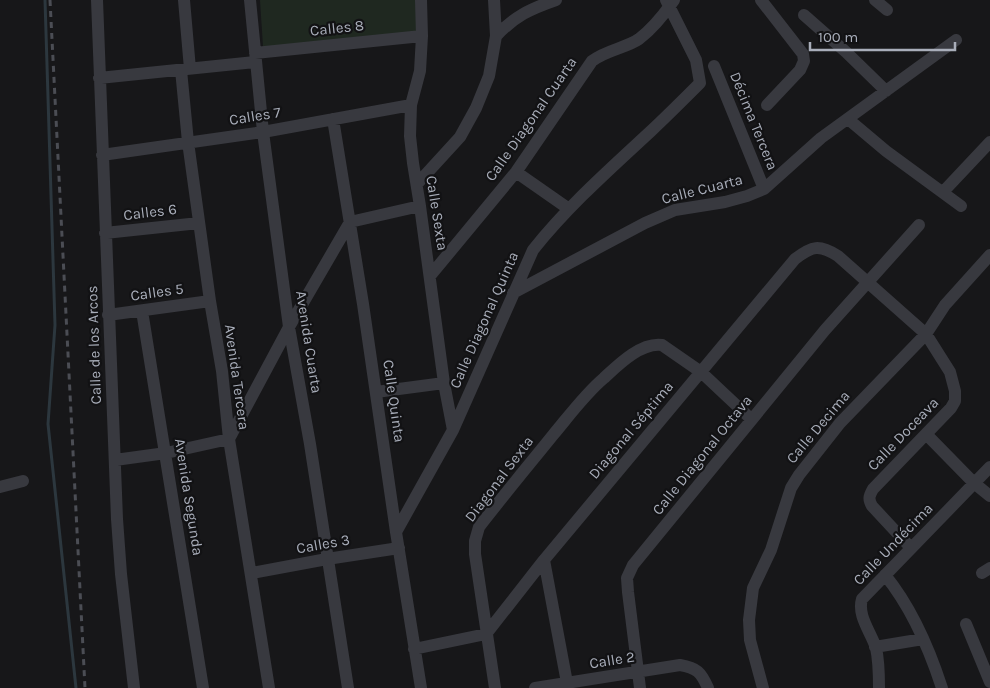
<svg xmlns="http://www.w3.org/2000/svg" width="990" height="688" font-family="Karla,sans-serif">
	<rect width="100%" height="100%" fill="#171719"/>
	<path fill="#1f2820" d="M260,0H418L420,34L263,47Z"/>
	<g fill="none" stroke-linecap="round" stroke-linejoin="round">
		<path stroke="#2c373e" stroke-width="3" d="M45,0L55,325L48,424L76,688"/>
		<path stroke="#38393f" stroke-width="12" d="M97,0L117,519L121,574L134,688
			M184,0L190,69
			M250,0L263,132L289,327L310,444L348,688
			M421,0L422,36L420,71L411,105L410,136L413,163L420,206L444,383L453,430
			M761,0L803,54L804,61L800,70L767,105
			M875,0L887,10
			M804,15L846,52L886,91
			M496,36C515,16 530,9 556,0
			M255,53L422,36
			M714,66L764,189
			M181,70L188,142L210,301L222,371L229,439L269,688
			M99,78L255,62
			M333,119L363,304L396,532L421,688
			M848,119L886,151L961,206
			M102,155L263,132L411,105
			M516,172L569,209
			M417,184L460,137L476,108L489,76L496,36L494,0
			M943,192L990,142
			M105,233L199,223
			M430,276L516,172L592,61C606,50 626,48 639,39C652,29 665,13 674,0
			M513,293L645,223L675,210L725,202L747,196L764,189L821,138L956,40
			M142,311L203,688
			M108,315L210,301
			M376,392L444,383
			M926,434L974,483L990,496
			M115,460L166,453L229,439L289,327L350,222L420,206
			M0,487L23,481
			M396,532L453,430L533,250C568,206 610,169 651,131C668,115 684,99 700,83L696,60L666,0
			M544,560L568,688
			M252,573L327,559L399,548
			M982,573L990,568
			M885,575C912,608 929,648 942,688
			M966,624L990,682
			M875,647L923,639
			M414,649L486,634L544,560L795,259C812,246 819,244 838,256L926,334L950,372L955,391V401L951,408L873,489C869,496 868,499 872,506L911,548
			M495,688L475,554V541L479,527C503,496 528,466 553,435C569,416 585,394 604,378C618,365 641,342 662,345L701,372L751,419
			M535,688L680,665C697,668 701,672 708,688
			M640,688L628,592L627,578L633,565L825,330L919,225
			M763,688L750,640L749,620L753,588L771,550L791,488L799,475L840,423L926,334L945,305L990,255
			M879,688C879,674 879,661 876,648C871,632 857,616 862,599L990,467"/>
		<path stroke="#4b4d54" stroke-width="3" stroke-dasharray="6 5" stroke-linecap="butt" d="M50,0L85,688"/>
	</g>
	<g text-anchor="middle" stroke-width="4.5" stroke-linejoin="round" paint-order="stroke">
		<g font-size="15" fill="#a9aeba" stroke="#121214">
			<text transform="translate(337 28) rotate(-6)" y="5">Calles 8</text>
			<text transform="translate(255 116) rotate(-9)" y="5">Calles 7</text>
			<text transform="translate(531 119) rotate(-55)" y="5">Calle Diagonal Cuarta</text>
			<text transform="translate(754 121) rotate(68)" y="5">Décima Tercera</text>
			<text transform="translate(702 189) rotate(-14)" y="5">Calle Cuarta</text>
			<text transform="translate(150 212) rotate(-7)" y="5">Calles 6</text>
			<text transform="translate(437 213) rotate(81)" y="5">Calle Sexta</text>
			<text transform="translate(157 292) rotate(-8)" y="5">Calles 5</text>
			<text transform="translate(484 320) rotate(-66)" y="5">Calle Diagonal Quinta</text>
			<text transform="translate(309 342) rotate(81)" y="5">Avenida Cuarta</text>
			<text transform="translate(94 345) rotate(-92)" y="5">Calle de los Arcos</text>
			<text transform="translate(237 377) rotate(82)" y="5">Avenida Tercera</text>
			<text transform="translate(394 401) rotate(82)" y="5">Calle Quinta</text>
			<text transform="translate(818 427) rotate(-50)" y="5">Calle Decima</text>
			<text transform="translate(631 430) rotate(-50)" y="5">Diagonal Séptima</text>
			<text transform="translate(903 434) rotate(-46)" y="5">Calle Doceava</text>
			<text transform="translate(702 455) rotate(-51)" y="5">Calle Diagonal Octava</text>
			<text transform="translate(499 479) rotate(-53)" y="5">Diagonal Sexta</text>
			<text transform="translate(189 497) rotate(81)" y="5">Avenida Segunda</text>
			<text transform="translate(323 544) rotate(-10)" y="5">Calles 3</text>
			<text transform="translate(893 544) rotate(-46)" y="5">Calle Undécima</text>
			<text transform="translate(612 660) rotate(-9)" y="5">Calle 2</text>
		</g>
	</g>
	<path d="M810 42v8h145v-8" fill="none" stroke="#a9aeba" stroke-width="2.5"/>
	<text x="818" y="42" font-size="15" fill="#a9aeba" stroke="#121214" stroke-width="4" paint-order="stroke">100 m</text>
</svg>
